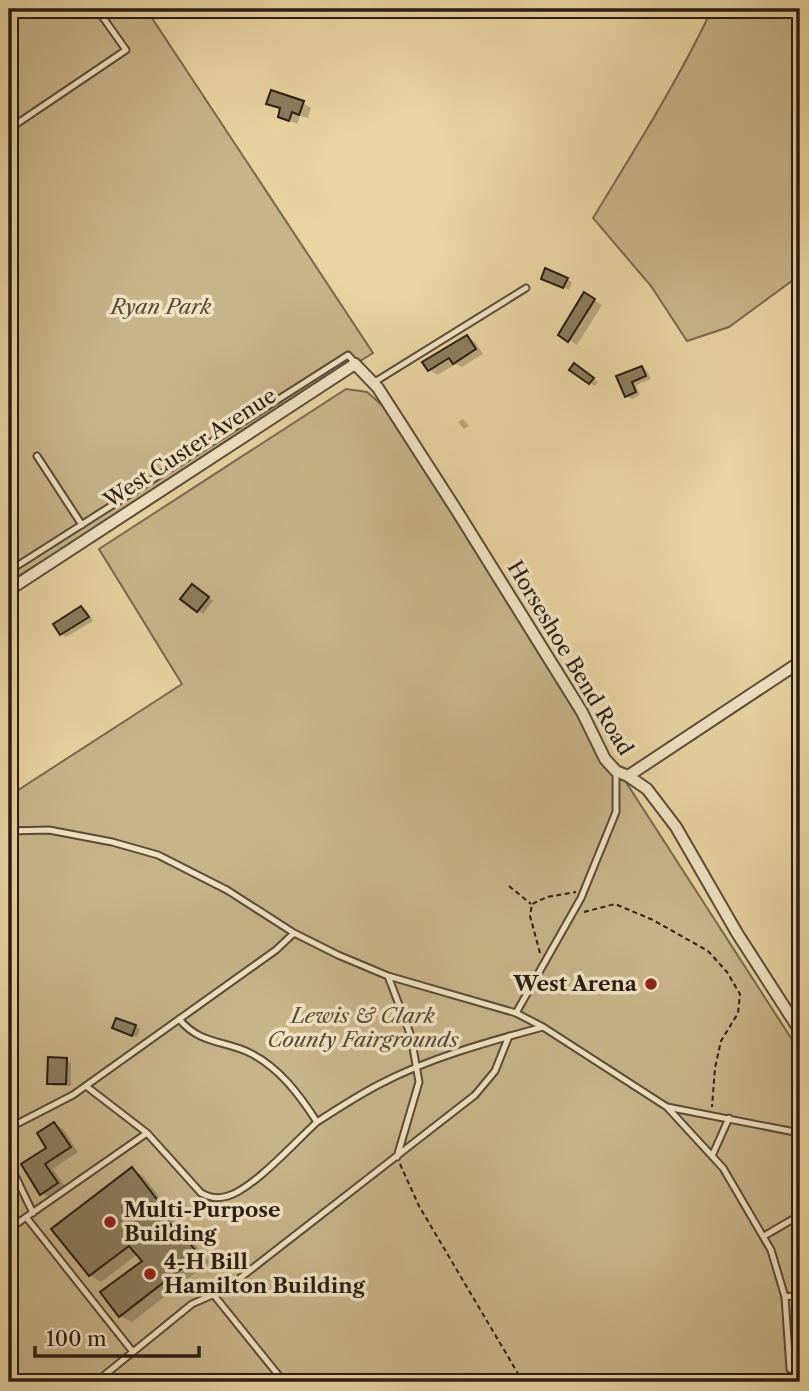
<svg xmlns="http://www.w3.org/2000/svg" width="809" height="1391" font-family="'Libre Caslon Text',serif">
	<rect width="100%" height="100%" fill="#e8d3a1"/>
	<filter id="stains"><feTurbulence type="fractalNoise" baseFrequency=".00286" numOctaves="4"/><feColorMatrix values="0 0 0 0 .2 0 0 0 0 .09 0 0 0 0 .02 0 0 0 .5 -.17"/></filter>
	<radialGradient id="worn" r=".72"><stop offset=".6" stop-color="#630" stop-opacity="0"/><stop offset="1" stop-color="#630" stop-opacity=".3"/></radialGradient>
	<path fill="#c8b489" stroke="#78684e" stroke-width="2" d="M9,9H146L373,353L9,582Z
		M712,9H800V275L729,327L687,341L651,286L593,218C635,149 678,81 712,9Z
		M346,389L367,392L384,407L800,1052V1382H9V796L182,684L99,549Z"/>
	<path fill="#0003" d="M269,103H303L311,108L308,118L300,116L297,124L280,117L282,110Z
		M567,279L572,282L569,290L548,281Z
		M585,295L602,305L577,345L560,334Z
		M467,337L475,342L483,354L462,367L456,364L438,375L429,370Z
		M580,368L598,382L595,386L590,383Z
		M642,368L647,371L651,379L636,385L640,395L632,399L626,396L619,377Z
		M463,419L469,426L464,429L458,422Z
		M197,589L213,601L203,614L183,599Z
		M81,608L87,611L93,621L66,637L61,634Z
		M135,1026L140,1029L137,1037L119,1031Z
		M66,1060L71,1063V1086H54L49,1083Z
		M54,1124L63,1129L78,1152L53,1169L66,1188L50,1198L42,1193L23,1165L49,1148Z
		M132,1169L143,1176L179,1222L176,1225L184,1235L192,1240L209,1262L132,1322L121,1316L144,1261L138,1254L101,1282L90,1275Z"/>
	<path fill="#8c7c5d" stroke="#291d14" stroke-width="2" d="M271,90L304,101L299,115L292,112L289,121L278,117L280,108L266,104Z
		M545,268L568,278L563,288L541,279Z
		M584,292L595,299L568,342L558,335Z
		M467,335L476,349L453,364L449,358L428,371L422,362Z
		M574,363L594,378L589,384L569,370Z
		M642,366L646,376L632,382L636,392L625,397L616,376Z
		M192,584L209,597L197,612L180,599Z
		M81,606L89,617L60,635L53,624Z
		M116,1018L136,1025L132,1036L112,1028Z
		M48,1057L67,1058L66,1084H47Z
		M54,1122L71,1147L45,1164L58,1183L40,1195L21,1164L46,1148L37,1133Z
		M132,1167L169,1215L165,1218L178,1233L180,1231L199,1255L119,1317L100,1292L142,1261L129,1246L89,1276L51,1229Z"/>
	<g fill="none" stroke-linecap="round" stroke-linejoin="round">
		<g stroke="#594a37" stroke-width="9">
			<path id="service" d="M9,129L126,50L97,9
				M373,383L526,288
				M37,456L82,525
				M9,571L348,355L355,363
				M9,831L49,830L112,842L158,855L227,890L294,933L338,955L388,976L516,1013L543,1027L667,1107L800,1133
				M388,976L411,1036L419,1082L397,1157
				M516,1013L581,898L616,812V771
				M179,1019C200,1044 221,1040 248,1052C278,1066 299,1094 317,1122C337,1109 357,1096 378,1085C429,1058 487,1042 543,1027
				M667,1107L723,1168L771,1250L785,1297L790,1369L800,1372
				M9,1128L73,1095L276,950L294,933
				M147,1133L201,1193C210,1198 217,1199 228,1196C253,1189 296,1141 317,1122
				M712,1156L729,1118
				M9,1163L33,1213
				M26,1217L133,1352
				M9,1229L147,1133L86,1086
				M764,1236L800,1215
				M213,1294L284,1382
				M785,1297L800,1295
				M96,1382L192,1304L226,1289L475,1095L495,1071L509,1036"/>
		</g>
		<g stroke="#594a37" stroke-width="14">
			<path id="minor" d="M9,590L355,364L378,388L457,511L582,712L605,759L616,771L628,776L647,789L676,827L737,933L800,1031
				M628,776L800,662"/>
		</g>
		<path stroke="#291d14" stroke-width="2" stroke-dasharray="5 3.5" stroke-linecap="butt" d="M509,886L531,904
			M584,912L615,904L653,920L708,951L727,972L740,994L738,1013L721,1041L715,1068L712,1107
			M540,953L530,916L532,904L547,897L576,892
			M400,1164L419,1206L523,1382"/>
		<use href="#service" stroke="#f0e2c2" stroke-width="5"/>
		<use href="#minor" stroke="#f0e2c2" stroke-width="10"/>
	</g>
	<g fill="#8f2418" stroke="#f0e2c2" stroke-width="2.5">
		<circle cx="651" cy="984" r="7"/>
		<circle cx="110" cy="1222" r="7"/>
		<circle cx="150" cy="1274" r="7"/>
	</g>
	<g text-anchor="middle" stroke-width="7" stroke-linejoin="round" paint-order="stroke">
		<g font-size="21" font-style="italic" fill="#594a37" stroke="#f0e2c2">
			<text x="161" y="314">Ryan Park</text>
			<text x="363" y="1023">Lewis &amp; Clark<tspan x="363" dy="24">County Fairgrounds</tspan></text>
		</g>
		<g font-size="21" fill="#291d14" stroke="#f0e2c2">
			<text transform="translate(190 448) rotate(-33)" y="7">West Custer Avenue</text>
			<text transform="translate(570 658) rotate(59)" y="7">Horseshoe Bend Road</text>
		</g>
		<g font-size="21" font-weight="bold" fill="#291d14" stroke="#f0e2c2" text-anchor="start">
			<text x="637" y="991" text-anchor="end">West Arena</text>
			<text x="124" y="1217">Multi-Purpose<tspan x="124" dy="24">Building</tspan></text>
			<text x="164" y="1269">4-H Bill<tspan x="164" dy="24">Hamilton Building</tspan></text>
		</g>
	</g>
	<rect width="809" height="1391" fill="none" stroke="#e8d3a1" stroke-width="35"/>
	<rect x="10" y="10" width="788" height="1370" fill="none" stroke="#291d14" stroke-width="3.5"/>
	<rect x="18" y="18" width="774" height="1356" fill="none" stroke="#291d14" stroke-width="2"/>
	<path d="M35 1346v10h164v-10" fill="none" stroke="#291d14" stroke-width="3.5"/>
	<text x="46" y="1346" font-size="21" fill="#291d14" stroke="#f0e2c2" stroke-width="5" paint-order="stroke">100 m</text>
	<rect width="100%" height="100%" filter="url(#stains)"/>
	<rect width="100%" height="100%" fill="url(#worn)"/>
</svg>
